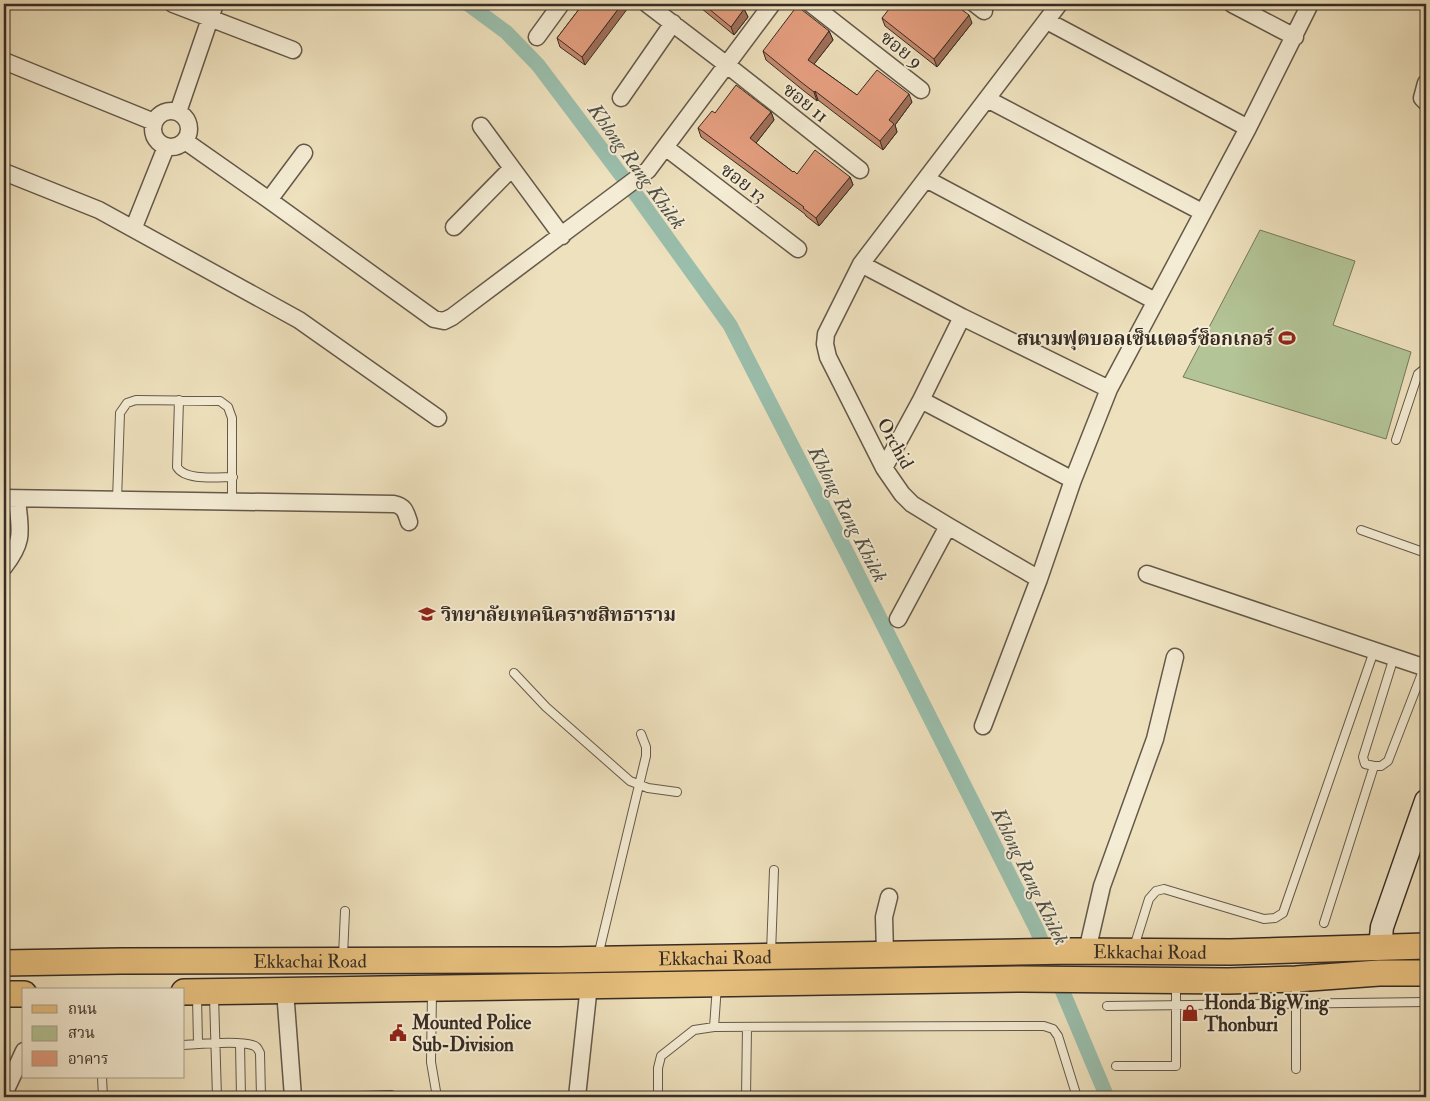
<svg xmlns="http://www.w3.org/2000/svg" width="1430" height="1101" font-family="'IM FELL Double Pica','Noto Serif Thai',serif">
	<rect width="100%" height="100%" fill="#eee1bd"/>
	<filter id="stains"><feTurbulence type="fractalNoise" baseFrequency=".004" numOctaves="4"/><feColorMatrix values="0 0 0 0 .2 0 0 0 0 .09 0 0 0 0 .02 0 0 0 .5 -.17"/></filter>
	<radialGradient id="worn" r=".72"><stop offset=".6" stop-color="#630" stop-opacity="0"/><stop offset="1" stop-color="#630" stop-opacity=".3"/></radialGradient>
	<path fill="#b3c496" stroke="#75785d" d="M1260,230L1355,261L1333,325L1411,352L1386,439L1183,377Z"/>
	<g fill="none" stroke-linecap="round" stroke-linejoin="round">
		<path stroke="#9abeac" stroke-width="15" d="M468,4L506,32L538,65L640,200L730,325L845,549L1036,928L1107,1097"/>
		<g stroke="#65594a" stroke-width="10">
			<path id="lane" d="M179,400L177,467C185,481 217,477 233,477
				M1396,440L1418,374L1423,370H1426
				M117,500L120,413L127,403L136,400L220,401L228,407L232,418V500
				M1361,530L1426,553
				M514,673L546,707L630,781L648,788L677,792
				M1374,766H1381L1388,761L1424,668
				M1324,923L1374,766L1365,764L1363,757L1394,657
				M1134,947L1149,899L1156,891L1164,889L1264,919L1275,918L1283,913L1374,651
				M771,953L774,870
				M343,956L345,911
				M598,956L646,756V747L641,734
				M1296,983V1069
				M432,992L431,1062L437,1097
				M197,996L198,1044
				M214,996L217,1097
				M1107,1006L1426,1002
				M714,1027L717,986
				M240,1044L241,1097
				M184,1045C199,1044 239,1040 252,1045C257,1046 258,1049 260,1053L261,1097
				M1116,1066H1176V985
				M102,1077L103,1097
				M358,1096L391,1095L397,1097
				M658,1097V1068L661,1056L694,1030L714,1027L1044,1026L1053,1029L1058,1036L1077,1097
				M746,1097L747,1027"/>
		</g>
		<g stroke="#65594a" stroke-width="19">
			<path id="street" d="M173,4L293,50
				M647,4L727,65L860,170
				M811,4L921,90
				M975,4L984,11
				M1232,4L1295,37
				M1047,21L1248,128
				M537,37L561,4
				M4,61L154,122
				M1426,83L1422,98L1426,102
				M621,98L673,23
				M987,99L1202,212
				M153 129a18 18 0 1 1 36 0a18 18 0 1 1-36 0Z
				M178,112L215,4
				M481,126L562,236
				M185,141L269,200L434,319L444,321L452,317L648,170L772,4
				M665,147L798,249
				M4,172L99,210L299,320L438,418
				M926,179L1155,301
				M269,200L304,153
				M134,227L166,147
				M454,227L512,168
				M861,264L962,317L1109,389
				M962,317L921,400L1073,480
				M884,468L921,400
				M4,498L394,504C405,506 406,513 409,522
				M4,567C25,540 20,531 17,499
				M1147,574L1426,668
				M1039,579L948,526L912,504L902,494L884,468L828,357L825,344L826,334L861,264L1059,4
				M898,619L948,526
				M983,726L1039,579L1073,480L1109,389L1248,128L1310,4
				M1087,951L1102,886L1155,739L1175,657
				M885,954L884,917L889,897
				M285,990L293,1097
				M4,1094L24,1051
				M577,1097L589,985"/>
		</g>
		<g stroke="#372c24" stroke-width="25">
			<path id="secondary" d="M1380,947L1382,927L1426,801"/>
		</g>
		<g stroke="#372c24" stroke-width="28">
			<g id="primary">
				<path id="s1" d="M4,963L121,961L558,960L1073,951L1230,952L1426,946"/>
				<path d="M184,992L1022,979L1228,981L1296,979L1379,973H1426"/>
				<path d="M4,994H24"/>
			</g>
		</g>
		<use href="#lane" stroke="#f4ecd4" stroke-width="8"/>
		<use href="#street" stroke="#f4ecd4" stroke-width="16"/>
		<use href="#secondary" stroke="#f4ecd4" stroke-width="22"/>
		<use href="#primary" stroke="#e7c07e" stroke-width="25"/>
	</g>
	<path fill="#c4886d" stroke="#372c24" d="M583,4L585,65L560,47L557,38Z
		M696,4H738L744,9L748,17L734,35Z
		M882,18L972,23L937,67L885,26Z
		M829,31L833,40L814,64L857,95L912,102L895,125L897,132L883,150L818,100L817,101L804,91L766,60L763,51Z
		M771,112L774,120L756,143L793,172L797,174L850,177L853,185L819,226L806,216L805,214L701,137L698,128L715,113Z"/>
	<path fill="#a06f59" stroke="#372c24" d="M622,4H631L585,65L582,57Z
		M744,9L748,17L734,35L731,27Z
		M969,15L972,23L937,67L934,59Z
		M829,31L833,40L811,68L808,60Z
		M815,91L818,100L817,101L814,92Z
		M909,94L912,102L895,125L897,132L883,150L880,141L889,120Z
		M771,112L774,120L753,147L750,138Z
		M850,177L853,185L819,226L816,218Z"/>
	<path fill="#e49e7f" stroke="#372c24" d="M583,4H622L582,57L557,38Z
		M703,4H738L744,9L731,27Z
		M893,4H954L969,15L934,59L882,18Z
		M797,6L829,31L808,60L857,95L877,70L909,94L889,120L894,124L880,141L815,91L814,92L801,82L763,51Z
		M736,85L771,112L750,138L767,152L793,172L794,171L797,174L815,150L850,177L816,218L803,208L804,207L698,128L712,111L715,113Z"/>
	<defs>
		<g id="stadium-bare" transform="scale(1.35)"><path d="M0-5a6.5 5 0 1 0 0 10a6.5 5 0 1 0 0-10ZM-3.5-1.8h7v3.6h-7Z" fill="#8f2418" stroke="#f4ecd4" stroke-width="2.5" paint-order="stroke"/></g>
		<g id="university-bare" transform="scale(1.35)"><path d="M0-5L7-2L0 1L-7-2ZM-4 1L0 2.5L4 1V4Q0 6-4 4Z" fill="#8f2418" stroke="#f4ecd4" stroke-width="2.5" paint-order="stroke"/></g>
		<g id="shop-bare" transform="scale(1.35)"><path d="M-5-2.5h2.3a2.7 3.5 0 0 1 5.4 0H5L5.5 6h-11ZM-1.5-2.5h3a1.5 2.3 0 0 0-3 0Z" fill="#8f2418" stroke="#f4ecd4" stroke-width="2.5" paint-order="stroke"/></g>
		<g id="civic-bare" transform="scale(1.35)"><path d="M-.6-6.5H3V-4.5H.6V-3L4-1V1h2V6H-6V1h2V-1L-.6-3ZM-1.2 2.5V6h2.4V2.5Z" fill="#8f2418" stroke="#f4ecd4" stroke-width="2.5" paint-order="stroke"/></g>
	</defs>
	<g fill-rule="evenodd">
		<use href="#stadium-bare" x="1287" y="338"/>
		<use href="#university-bare" x="427" y="614"/>
		<use href="#shop-bare" x="1190" y="1013"/>
		<use href="#civic-bare" x="398" y="1033"/>
	</g>
	<g text-anchor="middle" stroke-width="4" stroke-linejoin="round" paint-order="stroke">
		<g font-size="19" fill="#372c24" stroke="#f4ecd4">
			<text transform="translate(902 49) rotate(38)" y="7">ซอย 9</text>
			<text transform="translate(806 102) rotate(38)" y="7">ซอย 11</text>
			<text transform="translate(744 182) rotate(37)" y="7">ซอย 13</text>
			<text transform="translate(896 443) rotate(61)" y="7">Orchid</text>
			<text dy="7" stroke="none"><textPath href="#s1" startOffset="1146">Ekkachai Road</textPath></text>
			<text dy="7" stroke="none"><textPath href="#s1" startOffset="711">Ekkachai Road</textPath></text>
			<text dy="7" stroke="none"><textPath href="#s1" startOffset="306">Ekkachai Road</textPath></text>
		</g>
		<g font-size="19" font-weight="bold" fill="#372c24" stroke="#f4ecd4" text-anchor="start">
			<text x="1273" y="345" text-anchor="end">สนามฟุตบอลเซ็นเตอร์ซ็อกเกอร์</text>
			<text x="441" y="621">วิทยาลัยเทคนิคราชสิทธาราม</text>
			<text x="1204" y="1009">Honda BigWing<tspan x="1204" dy="22">Thonburi</tspan></text>
			<text x="412" y="1029">Mounted Police<tspan x="412" dy="22">Sub-Division</tspan></text>
		</g>
		<g font-size="20" font-style="italic" fill="#505046" stroke="#f4ecd4">
			<text transform="translate(637 166) rotate(54)" y="7">Khlong Rang Khilek</text>
			<text transform="translate(848 514) rotate(63)" y="7">Khlong Rang Khilek</text>
			<text transform="translate(1030 876) rotate(64)" y="7">Khlong Rang Khilek</text>
		</g>
	</g>
	<rect width="1430" height="1101" fill="none" stroke="#eee1bd" stroke-width="20"/>
	<rect x="5" y="5" width="1420" height="1091" fill="none" stroke="#372c24" stroke-width="2.5"/>
	<rect x="10" y="10" width="1410" height="1081" fill="none" stroke="#372c24"/>
	<rect x="22" y="988" width="162" height="90" fill="#f4ecd4" stroke="#a89f8e"/>
	<rect x="32" y="1005" width="25" height="8" fill="#e7c07e" stroke="#a89f8e"/>
	<text x="68" y="1014" font-size="15" fill="#372c24">ถนน</text>
	<rect x="32" y="1026" width="25" height="15" fill="#b3c496" stroke="#a89f8e"/>
	<text x="68" y="1038" font-size="15" fill="#372c24">สวน</text>
	<rect x="32" y="1051" width="25" height="15" fill="#e49e7f" stroke="#a89f8e"/>
	<text x="68" y="1064" font-size="15" fill="#372c24">อาคาร</text>
	<rect width="100%" height="100%" filter="url(#stains)"/>
	<rect width="100%" height="100%" fill="url(#worn)"/>
</svg>
